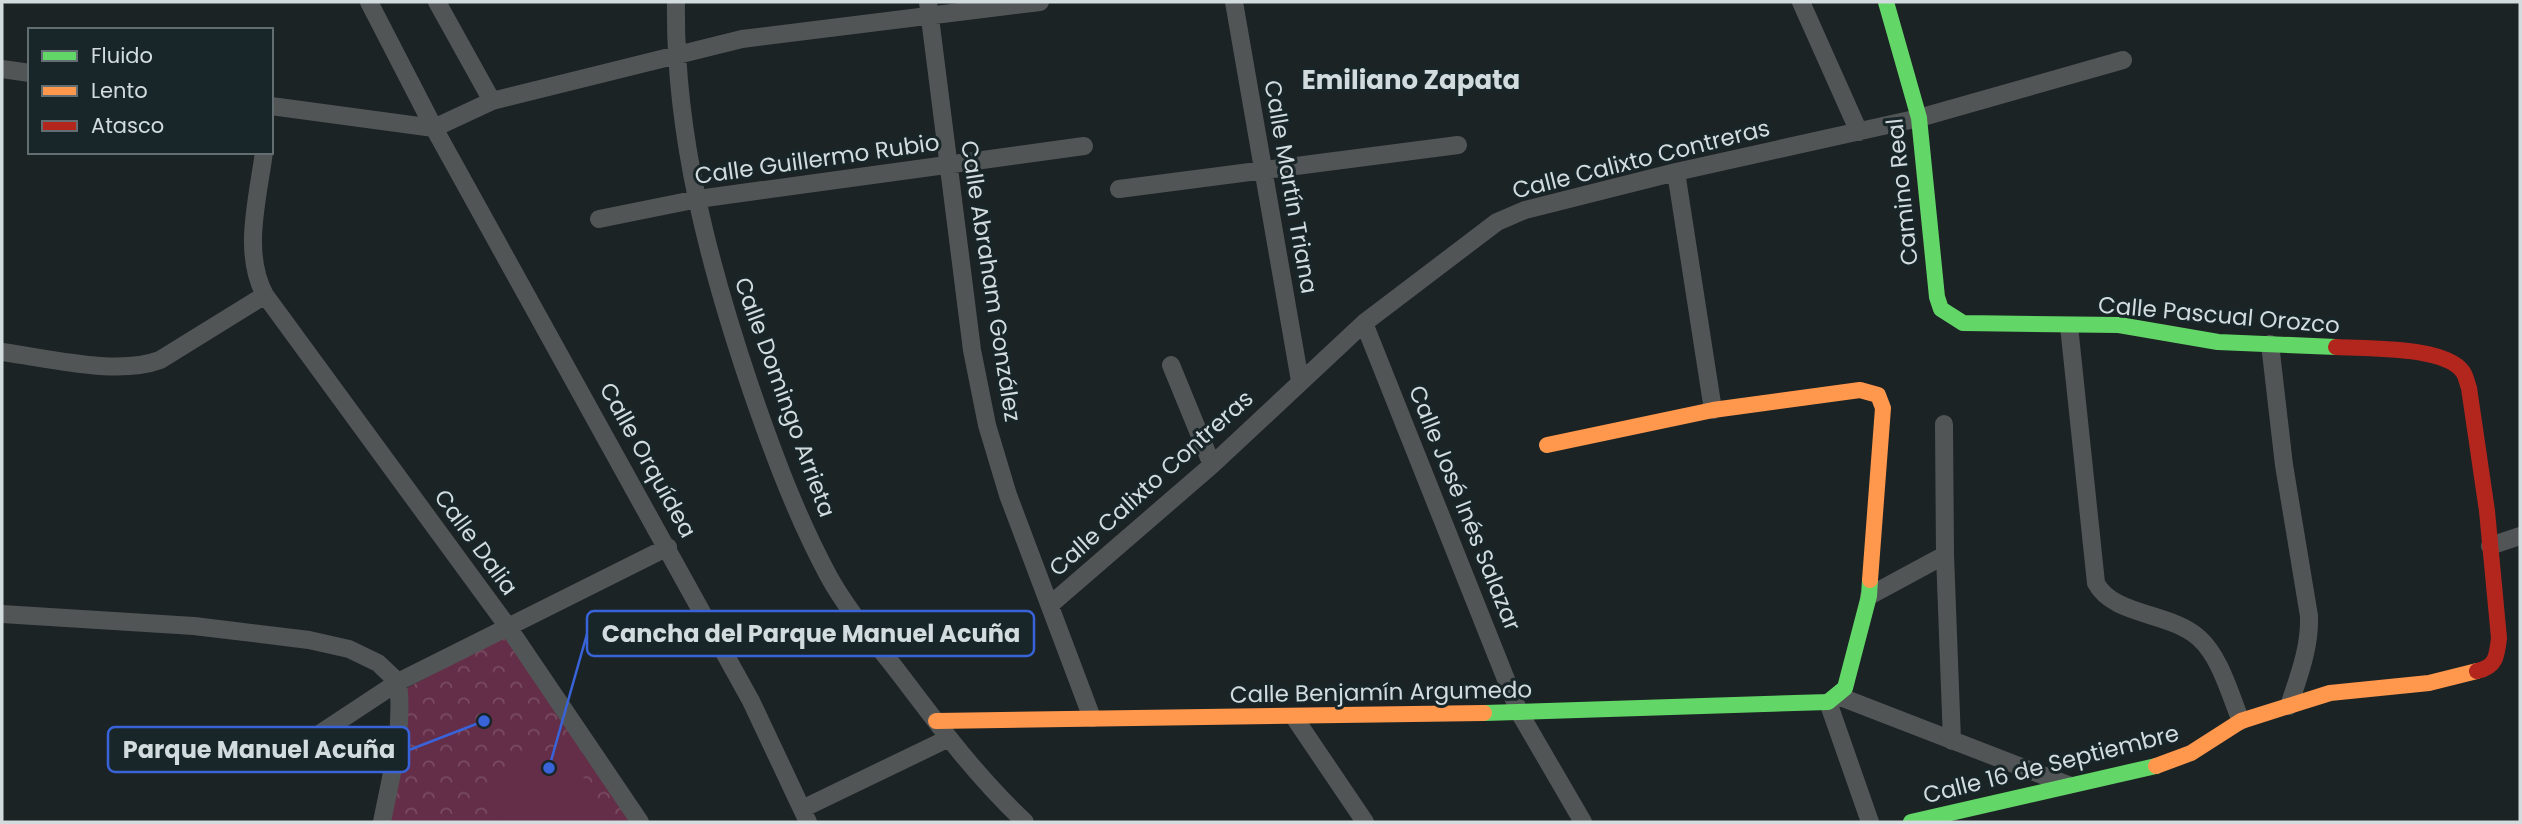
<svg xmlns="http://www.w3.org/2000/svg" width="2522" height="824" font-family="Poppins,sans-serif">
	<defs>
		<pattern id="park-crowns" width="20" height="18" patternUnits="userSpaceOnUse" patternTransform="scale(1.75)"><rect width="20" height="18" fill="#642e48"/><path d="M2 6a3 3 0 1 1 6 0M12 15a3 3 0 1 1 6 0" fill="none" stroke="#794c62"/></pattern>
	</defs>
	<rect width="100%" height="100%" fill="#1c2325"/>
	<path fill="url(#park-crowns)" d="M506,635L633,822H388L405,689Z"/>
	<path fill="#642e48" d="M561,742L612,822H500L481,793Z"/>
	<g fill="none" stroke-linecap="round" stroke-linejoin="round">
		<path stroke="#525555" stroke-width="18" d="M369,2L434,128L751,701L808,822
			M437,2L492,101
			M676,2C674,134 709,265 751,389C773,453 796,515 828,575C847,610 875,642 899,673C939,726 977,777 1025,822
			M928,2L972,350L987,425L1008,495L1092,718
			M1234,2L1300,381
			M1801,2L1859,132
			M2,69L30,73
			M271,106L434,128L492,101L742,39L1040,2
			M1676,172L1713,410
			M1119,189L1458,145
			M599,219L698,199L1084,146
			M265,295L508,627L640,822
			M1364,323L1519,712L1583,822
			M2069,326L2096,583C2113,616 2171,612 2199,638C2221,658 2230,695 2241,721
			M2270,344L2284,465L2309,616C2310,648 2299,675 2289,706
			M2,352C48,358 117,376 160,360L265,295C242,253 258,198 264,152
			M1171,365L1212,465
			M2490,546L2520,536
			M1945,555L1952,741
			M1869,596L1945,555L1944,424
			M1050,605L1212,465L1364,323L1497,222L1525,210L1676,172L1919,118L2123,60
			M2,614L194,626L309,640L349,649L378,663L398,682
			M1838,696L2068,785
			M1828,702L1870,822
			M1294,717L1365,822
			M280,760L398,682L668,547
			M802,809L947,739
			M382,822C391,776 404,729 398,682"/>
		<path stroke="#63d668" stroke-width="16" d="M1886,2L1919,118L1937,297L1941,309L1963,323L2119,325L2218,342L2336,347
			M1484,713L1828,702L1845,688L1869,596L1870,580
			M1911,822L2156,766"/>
		<path stroke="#ff974d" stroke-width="16" d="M1547,445L1713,410L1860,390L1878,395L1883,408L1870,580
			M936,721L1484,713
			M2156,766L2191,753L2241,721L2330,693L2429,683L2477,671"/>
		<path stroke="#b3261e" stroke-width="16" d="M2336,347C2367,349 2445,346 2463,372C2466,376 2467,383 2469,388L2487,511L2499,638C2497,656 2496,667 2477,671"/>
	</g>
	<g text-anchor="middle" stroke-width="6" stroke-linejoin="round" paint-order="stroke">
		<g font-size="23" fill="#d2dbdd" stroke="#182629">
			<text transform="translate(817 159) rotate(-8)" y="8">Calle Guillermo Rubio</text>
			<text transform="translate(1641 159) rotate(-14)" y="8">Calle Calixto Contreras</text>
			<text transform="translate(1291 187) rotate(80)" y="8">Calle Martín Triana</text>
			<text transform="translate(1902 192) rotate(-96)" y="8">Camino Real</text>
			<text transform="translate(991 281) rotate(81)" y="8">Calle Abraham González</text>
			<text transform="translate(2219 315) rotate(5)" y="8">Calle Pascual Orozco</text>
			<text transform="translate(785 397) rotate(70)" y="8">Calle Domingo Arrieta</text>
			<text transform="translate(648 460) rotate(61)" y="8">Calle Orquídea</text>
			<text transform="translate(1151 483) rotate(-42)" y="8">Calle Calixto Contreras</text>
			<text transform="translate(1465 508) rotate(68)" y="8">Calle José Inés Salazar</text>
			<text transform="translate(476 542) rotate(54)" y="8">Calle Dalia</text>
			<text transform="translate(1381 692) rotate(-1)" y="8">Calle Benjamín Argumedo</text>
			<text transform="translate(2051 764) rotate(-14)" y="8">Calle 16 de Septiembre</text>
		</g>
		<g font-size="26" font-weight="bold" fill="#d2dbdd" stroke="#182629">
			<text x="1411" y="89">Emiliano Zapata</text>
		</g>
	</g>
	<path fill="none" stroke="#3863d9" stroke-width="2.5" d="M549 768L587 634M484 721L409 750"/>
	<g fill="#3863d9" stroke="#182629" stroke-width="2.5">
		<circle cx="549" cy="768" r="7"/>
		<circle cx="484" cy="721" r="7"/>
	</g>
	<g fill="#182629" stroke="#3863d9" stroke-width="2.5">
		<rect x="587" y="611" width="447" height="45" rx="7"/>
		<rect x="108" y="727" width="301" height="45" rx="7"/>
	</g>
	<g font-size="24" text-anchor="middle" font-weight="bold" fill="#d2dbdd">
		<text x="811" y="642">Cancha del Parque Manuel Acuña</text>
		<text x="259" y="758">Parque Manuel Acuña</text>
	</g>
	<rect width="2522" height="824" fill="none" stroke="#d2dbdd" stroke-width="7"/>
	<rect x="28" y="28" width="245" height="126" fill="#182629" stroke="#626e71" stroke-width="2"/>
	<rect x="42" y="51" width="35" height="10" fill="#63d668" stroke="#626e71" stroke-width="2"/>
	<text x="91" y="63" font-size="21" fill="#d2dbdd">Fluido</text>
	<rect x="42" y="86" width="35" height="10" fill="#ff974d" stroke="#626e71" stroke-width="2"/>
	<text x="91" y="98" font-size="21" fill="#d2dbdd">Lento</text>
	<rect x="42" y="121" width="35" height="10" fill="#b3261e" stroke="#626e71" stroke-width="2"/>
	<text x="91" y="133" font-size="21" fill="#d2dbdd">Atasco</text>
</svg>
